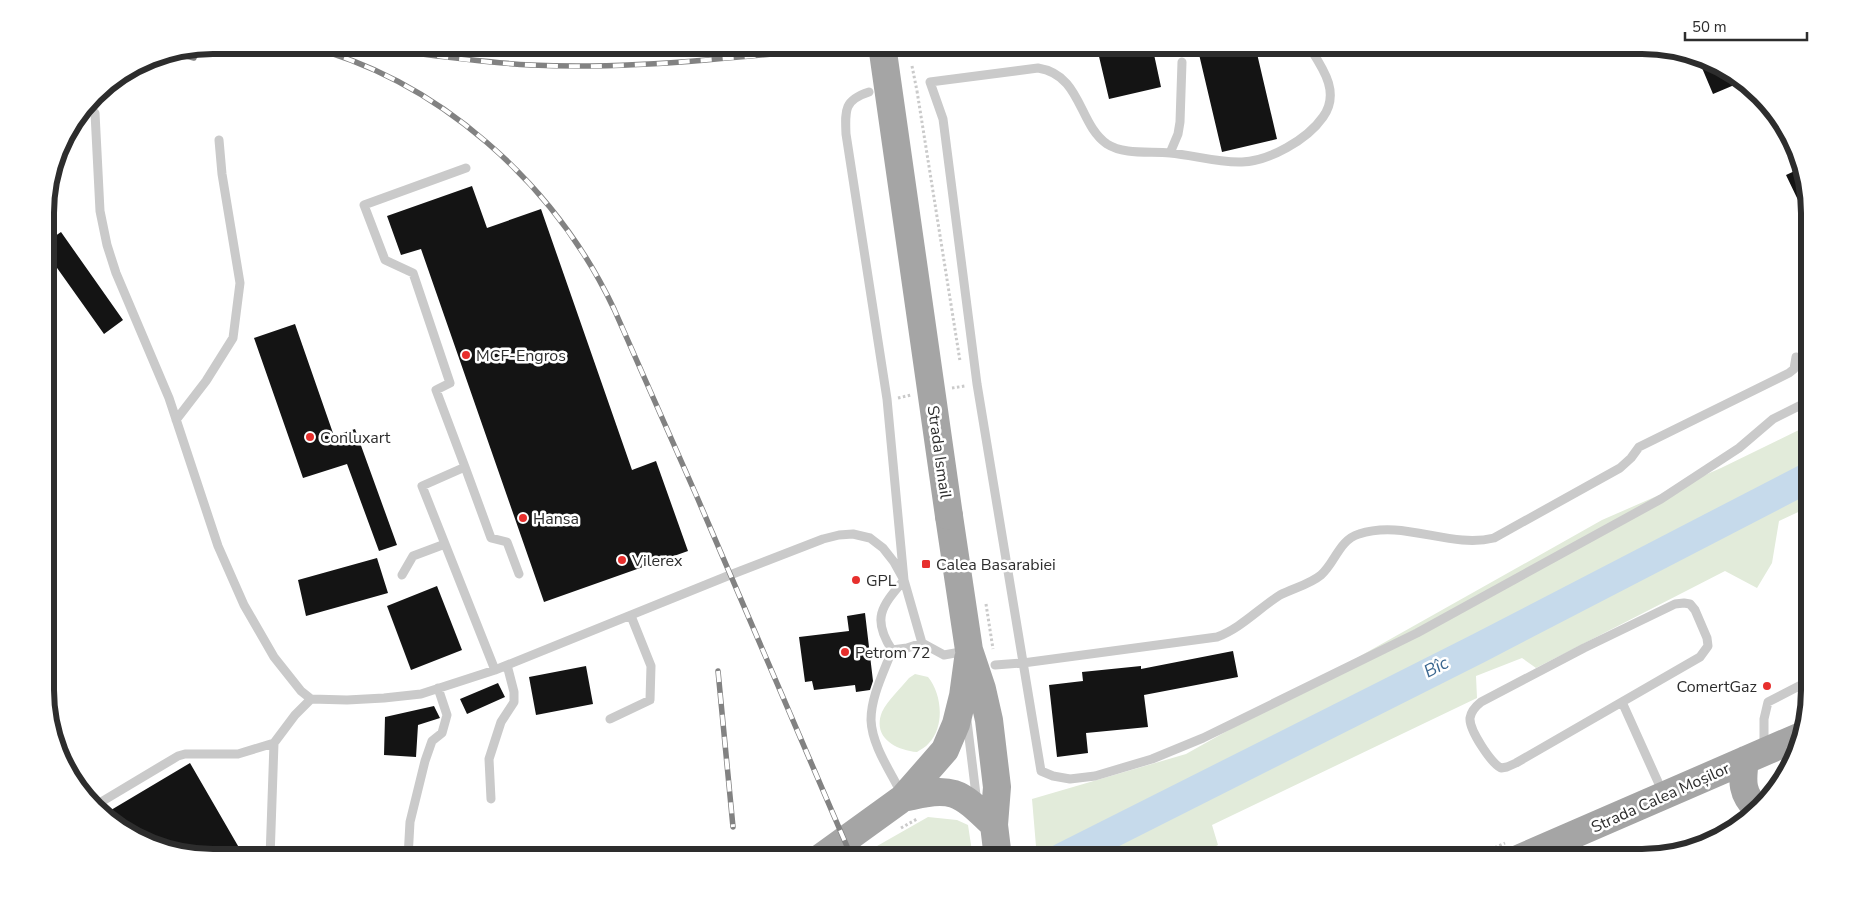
<svg xmlns="http://www.w3.org/2000/svg" width="1855" height="903" font-family="'Nunito Sans',sans-serif">
	<rect width="100%" height="100%" fill="#fff"/>
	<path fill="#e2ebda" d="M1809,425V507L1779,521L1772,563L1757,588L1725,571L1536,668L1522,658L1476,676L1477,698L1212,825L1218,845L1193,858H1037L1032,799L1186,754L1602,520L1721,468Z
		M915,674L928,677C942,694 945,726 929,743C926,747 921,749 917,752C895,750 872,737 882,712C887,701 902,687 909,678Z
		M928,817L957,820L968,825L973,858H856Z"/>
	<g fill="none" stroke-linecap="round" stroke-linejoin="round">
		<path stroke="#c6daeb" stroke-width="30" d="M1062,858L1479,648L1809,477"/>
	</g>
	<path fill="#141414" d="M1112,45H1152L1161,87L1109,99L1097,48Z
		M1218,45H1255L1277,139L1222,152L1198,50Z
		M1697,56L1707,58L1739,83L1713,94Z
		M1799,169L1809,191V223L1786,175Z
		M472,186L487,228L541,209L632,470L656,461L688,551L544,602L421,249L401,255L387,216Z
		M61,232L123,320L104,334L45,251V243Z
		M295,324L334,436L355,429L397,545L379,551L347,464L303,478L254,338Z
		M377,558L388,593L306,616L298,580Z
		M437,586L462,650L411,670L387,606Z
		M865,613L873,681L870,690L856,692L855,685L814,690L812,681L805,682L799,637L849,631L847,616Z
		M1233,651L1238,677L1144,695L1148,727L1086,733L1088,753L1057,757L1049,685L1083,681L1082,672L1141,666V669Z
		M586,666L593,704L536,715L529,677Z
		M498,683L505,697L467,714L460,699Z
		M434,706L440,718L418,725L416,757L384,755L385,717Z
		M190,763L245,858H213L148,845L106,813Z"/>
	<g fill="none" stroke-linecap="round" stroke-linejoin="round">
		<path stroke="#cacaca" stroke-width="3" stroke-dasharray="2.5 2.5" stroke-linecap="butt" d="M917,91L960,361
			M952,388L965,386
			M898,398L911,395
			M986,604L993,649
			M901,828L917,819
			M1472,858L1505,843"/>
		<path stroke="#cacaca" stroke-width="9" d="M1308,45C1322,67 1341,92 1323,117C1307,140 1269,161 1242,162C1218,163 1193,155 1170,153C1150,151 1124,155 1107,144C1078,124 1082,75 1038,68L930,82L943,119L977,384L1041,771L1053,776L1070,779L1095,776L1152,759L1203,738L1417,633L1661,499L1739,448L1773,419L1809,401
			M869,92C844,100 845,110 846,134L887,399L904,580L922,643L944,655L966,651
			M95,113L100,211L107,245L116,273L169,398L218,546L244,605L274,657L301,691L311,699L347,700L384,698L421,694L495,670L730,575L823,539L839,535L853,534L870,538L883,548L894,562L904,580C882,606 871,618 892,650L907,648L922,643
			M1170,153L1178,134L1180,122L1182,62
			M466,168L364,205L385,260L413,273L450,383L436,390L465,467L422,486L495,670
			M176,420L206,381L233,338L240,283L222,174L219,140
			M465,467L491,538L507,542L519,574
			M402,575L413,556L445,544
			M1684,603L1690,604L1695,610L1707,638L1708,646L1700,657L1516,763L1507,767L1501,768C1491,763 1469,730 1470,718C1471,711 1476,706 1481,702L1584,648L1675,604Z
			M892,650C884,672 871,696 871,720C872,746 891,772 902,795
			M995,665L1023,663L1217,637C1241,628 1258,609 1280,595C1293,588 1309,585 1321,575C1335,563 1339,540 1359,534C1404,519 1450,549 1494,538L1620,468L1631,458L1639,447L1789,373L1794,369L1796,357
			M1622,702L1663,793
			M610,719L650,700L651,666L631,616
			M967,721L977,803
			M1764,747V719L1768,702L1801,685H1810
			M491,799L489,759L501,722L514,702V692L507,665
			M96,805L178,756L185,754H238L274,743L295,715L311,699
			M270,858L274,743
			M408,858L410,822L425,761L432,741L442,733L447,715L438,688"/>
		<path stroke="#a5a5a5" stroke-width="28" d="M949,516L969,650L982,689L989,720L997,787L994,825L998,858
			M1745,760C1742,781 1741,794 1758,810
			M903,798C953,786 958,790 994,825
			M820,858L903,798L945,750L956,724L963,696L968,659
			M1520,858L1801,736"/>
		<g stroke="#828282" stroke-width="5.5">
			<path id="rail" d="M302,45C438,78 555,184 614,309L697,497L852,858
				M350,45C411,52 471,62 531,65C590,68 647,65 706,60C754,56 801,52 849,45
				M455,45C547,54 639,52 731,45
				M175,53L194,58
				M718,671L733,827"/>
		</g>
		<use href="#rail" stroke="#fff" stroke-width="4" stroke-dasharray="11" stroke-linecap="butt"/>
		<path stroke="#cacaca" stroke-width="3" stroke-dasharray="2.5 2.5" stroke-linecap="butt" d="M912,66L917,91"/>
		<path stroke="#a5a5a5" stroke-width="28" d="M882,45L949,516"/>
	</g>
	<g fill="#e72f2d" stroke="#fff" stroke-width="2">
		<circle cx="466" cy="355" r="5"/>
		<circle cx="310" cy="437" r="5"/>
		<circle cx="523" cy="518" r="5"/>
		<circle cx="622" cy="560" r="5"/>
		<rect x="921" y="559" width="10" height="10" rx="2.5"/>
		<circle cx="856" cy="580" r="5"/>
		<circle cx="845" cy="652" r="5"/>
		<circle cx="1767" cy="686" r="5"/>
	</g>
	<g text-anchor="middle" stroke-width="5" stroke-linejoin="round" paint-order="stroke">
		<g font-size="16" fill="#2d2d2d" stroke="#fff" text-anchor="start">
			<text x="476" y="361">MCF-Engros</text>
			<text x="320" y="443">Conluxart</text>
			<text x="533" y="524">Hansa</text>
			<text x="632" y="566">Vilerex</text>
			<text x="936" y="570">Calea Basarabiei</text>
			<text x="866" y="586">GPL</text>
			<text x="855" y="658">Petrom 72</text>
			<text x="1757" y="692" text-anchor="end">ComertGaz</text>
		</g>
		<g font-size="16" fill="#2d2d2d" stroke="#fff">
			<text transform="translate(940 452) rotate(82)" y="6">Strada Ismail</text>
			<text transform="translate(1660 797) rotate(-24)" y="6">Strada Calea Moșilor</text>
		</g>
		<g font-size="18" font-style="italic" fill="#3b6790" stroke="#fff">
			<text transform="translate(1436 667) rotate(-27)" y="6">Bîc</text>
		</g>
	</g>
	<path d="M0 0H1855V903H0ZM213 54H1642A159 159 0 0 1 1801 213V690A159 159 0 0 1 1642 849H213A159 159 0 0 1 54 690V213A159 159 0 0 1 213 54Z" fill="#fff" fill-rule="evenodd"/>
	<path fill="none" stroke="#2d2d2d" stroke-width="6" d="M213 54H1642A159 159 0 0 1 1801 213V690A159 159 0 0 1 1642 849H213A159 159 0 0 1 54 690V213A159 159 0 0 1 213 54Z"/>
	<path d="M1685 32v8h122v-8" fill="none" stroke="#2d2d2d" stroke-width="2.5"/>
	<text x="1692" y="32" font-size="15" fill="#2d2d2d" stroke="#ffffff" stroke-width="4" paint-order="stroke">50 m</text>
</svg>
